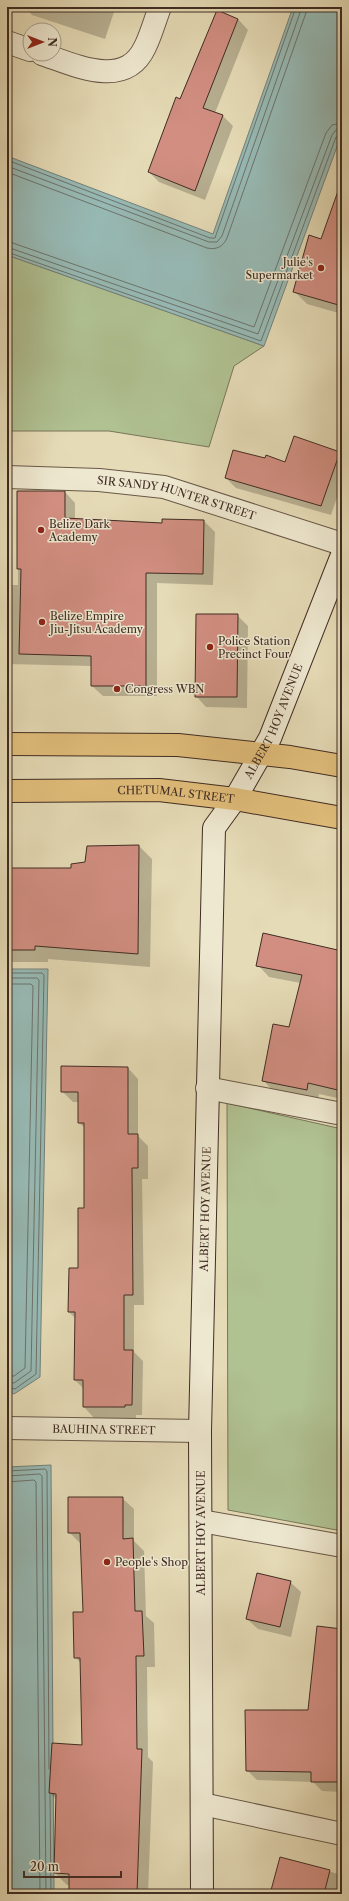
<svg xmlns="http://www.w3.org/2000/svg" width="349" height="1901" font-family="'Libre Caslon Text',serif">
	<rect width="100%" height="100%" fill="#e5dbb6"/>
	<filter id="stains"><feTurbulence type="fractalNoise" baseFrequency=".005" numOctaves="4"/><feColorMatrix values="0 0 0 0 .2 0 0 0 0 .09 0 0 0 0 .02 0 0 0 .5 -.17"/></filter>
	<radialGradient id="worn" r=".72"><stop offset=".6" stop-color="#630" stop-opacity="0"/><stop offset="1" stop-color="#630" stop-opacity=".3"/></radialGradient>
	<path fill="#b0c192" stroke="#78765a" d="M7,255L264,346L234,366L209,447L109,431H7Z
		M227,1103L342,1129V1531L228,1510Z"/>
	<path fill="#97bab5" stroke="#74817b" d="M293,7H342V133L264,346L7,255V156L213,234Z
		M7,969H48L40,1377L14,1394L7,1390Z
		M51,1465L54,1894H7V1467Z"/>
	<path fill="#0003" d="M25,7H109L114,12L105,39L32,15Z
		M217,11L238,19L248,30L215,113L223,116L233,126L205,200L159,182L149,172Z
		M342,182V314L307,304L294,291L322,240Z
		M339,453L342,455V483L331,515L236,488L226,478L286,463Z
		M18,492H65L75,503V520L163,524L204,521L215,532L213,585L157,583V696H103L92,686V666L7,664V585H18Z
		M237,615L248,626L247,708L206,707L196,696Z
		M139,846L152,859L150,967L48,959V962H7V869H72Z
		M342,949V1099L319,1094L318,1100L274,1092L263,1080L290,1028L301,983L269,977L258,965L341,952Z
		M128,1068L138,1079V1136L148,1146V1179H142L144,1305H134V1352L143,1361L142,1415H136V1418H94L84,1407V1389L75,1380V1318L69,1312L79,1269L85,1209V1128L79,1123V1102H73L62,1091Z
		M122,1498L134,1509V1541L144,1551L146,1616L154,1623L155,1667H147L148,1757L153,1762L148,1894H70V1885H67L55,1873L57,1800L50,1793L83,1746L81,1663L75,1657L84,1613L81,1544L69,1532Z
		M290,1582L301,1592L291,1637L258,1629L247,1619Z
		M342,1630V1792L322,1791L313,1782L257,1780L247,1770L309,1711Z
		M281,1858L342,1875V1894H275Z"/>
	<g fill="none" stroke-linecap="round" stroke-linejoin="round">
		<path stroke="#6c736c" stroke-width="1" d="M7,160L210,238H215L296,7
			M7,166L209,242H217L222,236L302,7
			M7,172L207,248C216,250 223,247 227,238L308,7
			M7,241L254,327L326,133L332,125L342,123
			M7,247L258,334L332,135L336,130L342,129
			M7,252L261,341L336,137L342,134
			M7,973H42L44,975L36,1374L15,1389L7,1387
			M7,978H37L39,980L31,1371L14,1383L7,1382
			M7,984H31L33,986L25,1368L14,1376H7
			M7,1471L45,1469L47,1471L49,1769
			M7,1476L40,1474L42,1476L46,1894
			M7,1482L34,1480L36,1482L40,1894
			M50,1794L51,1894"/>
	</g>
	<path fill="#d18e81" stroke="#402c23" d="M217,10L238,19L203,108L223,115L195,191L148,172L176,97L180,99Z
		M338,191L342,192V306L293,292L309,235L321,239Z
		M294,436L340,452L321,506L225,478L233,450L265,458L266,455L285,462Z
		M17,491H65V518L162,523V519L204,520L203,574L146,573V686H91V656L19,654L21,569H17Z
		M196,614H238L237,697H195Z
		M139,845L138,954L35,946V950H7V868H71V864L85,862L87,846Z
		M263,933L342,951V1091L308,1083L307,1090L262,1081L273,1024L289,1027L302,975L256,966Z
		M61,1066L128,1067V1134H138V1168H132L133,1295H124V1350H133L132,1405H125V1407H83V1380H74L75,1312H68L69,1268H78V1208H84V1123H78V1092H61Z
		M68,1497H123V1539L133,1538L135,1611H142L144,1656H136L137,1749H142L137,1894H69V1874L54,1873L56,1794L49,1793L52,1743L82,1745L80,1658H74L73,1612H83L80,1533H68Z
		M257,1573L291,1581L280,1627L246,1619Z
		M317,1626L342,1629V1782H311V1772L246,1771L245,1710H308Z
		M280,1857L330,1870L324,1894H270Z"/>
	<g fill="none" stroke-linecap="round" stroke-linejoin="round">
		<g stroke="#695848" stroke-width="24">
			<g id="street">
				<path d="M7,42L30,50"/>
				<path d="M42,54C75,65 125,90 145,47C151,35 155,20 160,7"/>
				<path id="s1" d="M7,477L99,480L164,487L342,544"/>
				<path d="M207,1088L342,1114"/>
				<path id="s2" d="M7,1428L200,1431"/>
				<path d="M201,1521L342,1546"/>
				<path d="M202,1804L342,1834"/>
			</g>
		</g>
		<g stroke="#402c23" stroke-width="24">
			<g id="secondary">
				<path id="s3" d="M202,1894L200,1431L214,828L235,799L270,738L342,555"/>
			</g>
		</g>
		<g stroke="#402c23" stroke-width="24">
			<g id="highway">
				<path d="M7,744L178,745L290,757L342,766"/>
				<path id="s4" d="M7,791L159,790L235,799L342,818"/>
			</g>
		</g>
		<use href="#street" stroke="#eee8d0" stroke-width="22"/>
		<use href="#secondary" stroke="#eee8d0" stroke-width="22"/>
		<use href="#highway" stroke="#e2be7b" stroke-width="22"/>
	</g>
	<g fill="#8f2418" stroke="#eee8d0" stroke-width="1.5">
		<circle cx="321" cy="268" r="4"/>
		<circle cx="41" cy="530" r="4"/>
		<circle cx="42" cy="622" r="4"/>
		<circle cx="210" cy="647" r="4"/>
		<circle cx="117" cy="689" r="4"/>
		<circle cx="107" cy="1562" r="4"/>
	</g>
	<g text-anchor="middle" stroke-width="3" stroke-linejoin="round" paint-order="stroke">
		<g font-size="11" fill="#402c23" stroke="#eee8d0" text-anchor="start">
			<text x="313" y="266" text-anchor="end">Julie's<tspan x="313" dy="13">Supermarket</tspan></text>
			<text x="49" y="528">Belize Dark<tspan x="49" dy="13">Academy</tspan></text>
			<text x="50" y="620">Belize Empire<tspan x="50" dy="13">Jiu-Jitsu Academy</tspan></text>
			<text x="218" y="645">Police Station<tspan x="218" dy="13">Precinct Four</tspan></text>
			<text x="125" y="693">Congress WBN</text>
			<text x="115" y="1566">People's Shop</text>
		</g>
		<g font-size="11" fill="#402c23" stroke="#eee8d0">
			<text dy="4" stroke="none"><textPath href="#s1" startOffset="172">SIR SANDY HUNTER STREET</textPath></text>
			<text dy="4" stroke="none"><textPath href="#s3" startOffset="1189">ALBERT HOY AVENUE</textPath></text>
			<text dy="4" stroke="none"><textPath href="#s4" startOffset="169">CHETUMAL STREET</textPath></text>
			<text dy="4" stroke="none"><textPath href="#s3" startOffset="685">ALBERT HOY AVENUE</textPath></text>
			<text dy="4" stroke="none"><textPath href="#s2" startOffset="97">BAUHINA STREET</textPath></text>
			<text transform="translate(201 1533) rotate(-90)" y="4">ALBERT HOY AVENUE</text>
		</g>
	</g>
	<rect width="349" height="1901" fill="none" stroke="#e5dbb6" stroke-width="24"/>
	<rect x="8" y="8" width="333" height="1885" fill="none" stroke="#402c23" stroke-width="2"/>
	<rect x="12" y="12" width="325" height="1877" fill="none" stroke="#402c23"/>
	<g transform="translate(42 42) rotate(90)"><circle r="19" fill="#eee8d0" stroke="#a89d8b"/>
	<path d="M0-3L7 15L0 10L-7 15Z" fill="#8f2418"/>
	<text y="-6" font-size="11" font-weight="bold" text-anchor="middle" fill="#402c23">N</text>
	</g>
	<path d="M24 1871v6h97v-6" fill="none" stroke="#402c23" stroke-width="2"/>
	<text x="30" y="1871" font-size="12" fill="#402c23" stroke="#eee8d0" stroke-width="3" paint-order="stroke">20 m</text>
	<rect width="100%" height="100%" filter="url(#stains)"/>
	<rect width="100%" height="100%" fill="url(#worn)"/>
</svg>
